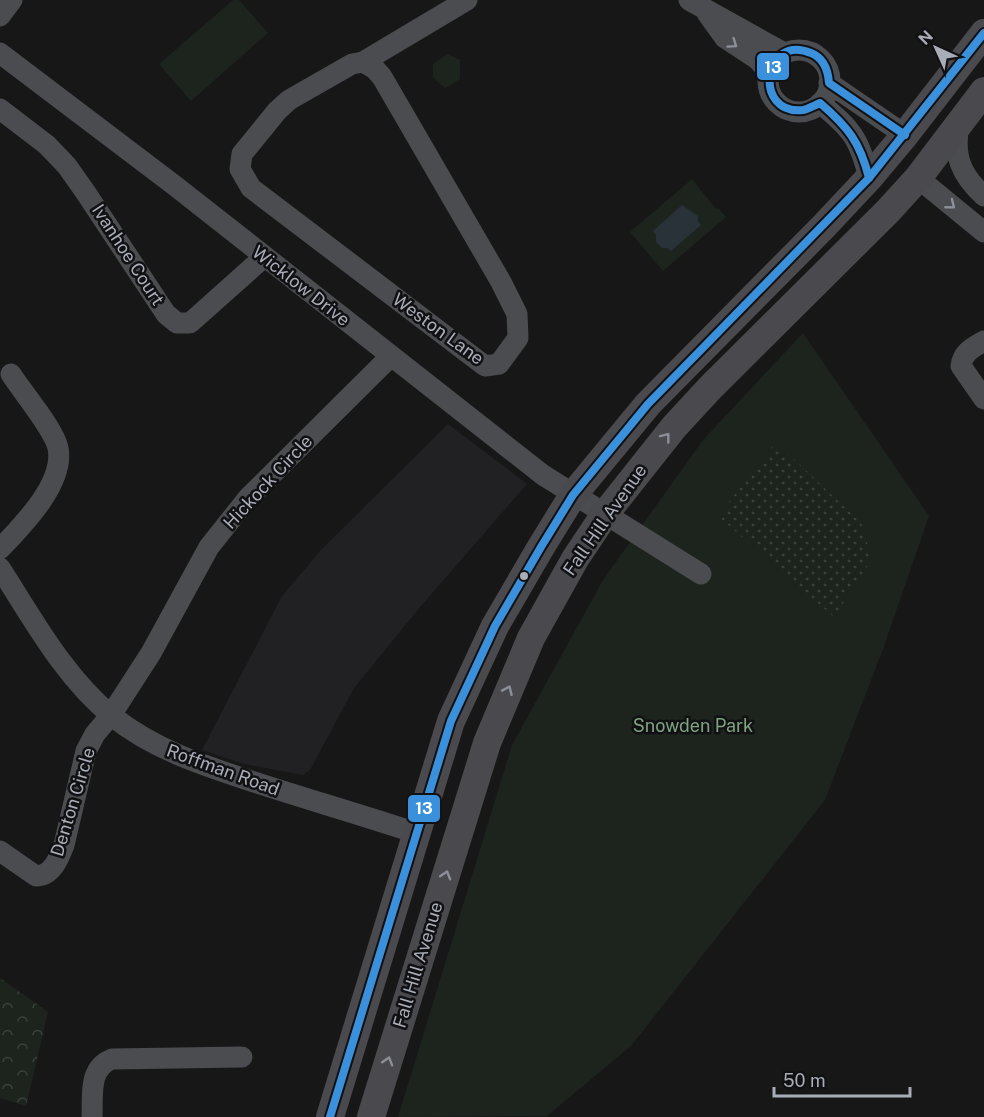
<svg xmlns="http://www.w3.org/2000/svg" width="984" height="1117" font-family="'Public Sans',sans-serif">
	<defs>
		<pattern id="forest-crowns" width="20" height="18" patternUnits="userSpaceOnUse" patternTransform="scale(1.5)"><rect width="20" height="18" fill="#1d241e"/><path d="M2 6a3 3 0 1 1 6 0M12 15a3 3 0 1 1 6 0" fill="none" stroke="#3b413d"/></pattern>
		<pattern id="garden-dots" width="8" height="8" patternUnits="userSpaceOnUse" patternTransform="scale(1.5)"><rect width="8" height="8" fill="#1d241e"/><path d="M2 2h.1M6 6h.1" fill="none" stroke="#3b413d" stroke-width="1.8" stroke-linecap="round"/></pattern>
	</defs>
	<rect width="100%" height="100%" fill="#171717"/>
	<path fill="#212123" d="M448,424L527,484L421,606L354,688L310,770L303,775L244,764L202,750L282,596L321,550Z"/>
	<path fill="#1d241e" d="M233,0H239L268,33L191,101L159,64Z
		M447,54L460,60V79L445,88L433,78V64Z
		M692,179L716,209L718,208L726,217L663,271L630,232Z
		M803,333L929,516L883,649L825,800L631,1046L547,1116L398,1117L512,745L603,580L703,440Z"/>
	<path fill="url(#forest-crowns)" d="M0,978L48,1012L26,1106L0,1098Z"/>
	<path fill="url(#garden-dots)" d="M776,442L861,523L872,559L834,617L718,516Z"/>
	<path fill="#2a3239" d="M682,205L698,216V221L701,225L671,251L668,248H662L656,242V235L653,231Z"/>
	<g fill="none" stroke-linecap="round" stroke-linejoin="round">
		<path stroke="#4b4c50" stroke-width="21" d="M689,0L784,53
			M707,13L725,38L757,59L769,72
			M0,16L12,0
			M768 81a31 31 0 1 1 62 0a31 31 0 1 1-62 0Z
			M0,53L174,185L543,475L701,574
			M363,62L375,69L382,77L501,282L517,314L518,338L499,364L485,366L251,188L240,169L242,154L277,111L289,100L352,64Z
			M363,62L467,0
			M829,83L905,135
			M820,103C851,129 859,137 869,178
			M0,109L47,145L67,166L86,193L166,314L177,323H190L264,257
			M959,125C953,156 961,175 984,196
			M918,178L984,232
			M984,341C972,348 963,352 961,366L984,399
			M0,549C22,526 65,483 58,448C54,429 23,393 11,374
			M0,568C33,619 64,677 112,716C153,749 202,765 251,781C306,799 362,815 416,833
			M0,851L36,876C52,876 59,858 64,845L86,751L95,734L111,715L151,653L209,547L248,498L390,357
			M92,1117C93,1096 88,1068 112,1059L242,1057"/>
		<path stroke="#4a4a4e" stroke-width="28" d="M330,1117L451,721L495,626L541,547L573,495L648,404L824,226L869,178L905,135L984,33
			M371,1117L487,743L531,638L575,559L605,514L674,427L710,388L888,211L918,178L984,91"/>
		<g stroke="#111113" stroke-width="12">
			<path id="bus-1" d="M869,178C860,142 848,127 820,103C815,105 808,109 803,110C753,116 762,33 811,53C824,58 828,70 829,83L905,135
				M330,1117L451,721L495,626L541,547L573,495L648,404L869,178L984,33"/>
		</g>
		<use href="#bus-1" stroke="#3a90db" stroke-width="8"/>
	</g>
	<defs><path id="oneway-chevron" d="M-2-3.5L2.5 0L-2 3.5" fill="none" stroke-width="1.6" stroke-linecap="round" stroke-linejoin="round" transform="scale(1.5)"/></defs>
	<g stroke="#8c9099">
		<use href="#oneway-chevron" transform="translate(733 44) rotate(35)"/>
		<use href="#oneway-chevron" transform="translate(951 205) rotate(39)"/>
	</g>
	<g stroke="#8c8f98">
		<use href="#oneway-chevron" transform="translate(666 437) rotate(-52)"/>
		<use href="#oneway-chevron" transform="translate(508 690) rotate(-66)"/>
		<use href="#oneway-chevron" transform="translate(446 875) rotate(-73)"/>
		<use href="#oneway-chevron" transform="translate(388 1061) rotate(-73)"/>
	</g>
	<circle fill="#a8adb8" stroke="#111113" stroke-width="2" cx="524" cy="576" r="5"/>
	<g text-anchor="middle" stroke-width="5" stroke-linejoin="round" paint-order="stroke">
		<g font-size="18" fill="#a8adb8" stroke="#111113">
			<text transform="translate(128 255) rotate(57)" y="6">Ivanhoe Court</text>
			<text transform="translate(301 286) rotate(38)" y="6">Wicklow Drive</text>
			<text transform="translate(438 329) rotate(36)" y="6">Weston Lane</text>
			<text transform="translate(268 482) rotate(-47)" y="6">Hickock Circle</text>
			<text transform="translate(605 520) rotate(-55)" y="6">Fall Hill Avenue</text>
			<text transform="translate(223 770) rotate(20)" y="6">Roffman Road</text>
			<text transform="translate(73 802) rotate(-73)" y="6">Denton Circle</text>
			<text transform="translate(418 965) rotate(-73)" y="6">Fall Hill Avenue</text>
		</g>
		<g font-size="18" fill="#7fa381" stroke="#111113">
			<text x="693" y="732">Snowden Park</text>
		</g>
	</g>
	<g stroke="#111113" stroke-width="2">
		<rect x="756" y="52" width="34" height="29" rx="6" fill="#3a90db"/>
		<rect x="407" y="794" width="34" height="29" rx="6" fill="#3a90db"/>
	</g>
	<g font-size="16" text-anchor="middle" font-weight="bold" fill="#fff">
		<text x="773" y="73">13</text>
		<text x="424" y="814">13</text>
	</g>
	<g transform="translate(936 48) rotate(315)" stroke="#111113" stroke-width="4.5" paint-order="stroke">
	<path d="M0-4.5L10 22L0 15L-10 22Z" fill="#a8adb8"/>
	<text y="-9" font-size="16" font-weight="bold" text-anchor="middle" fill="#a8adb8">N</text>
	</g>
	<path d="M774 1087v9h136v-9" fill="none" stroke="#a8adb8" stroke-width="3"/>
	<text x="783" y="1087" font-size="18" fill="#a8adb8" stroke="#111113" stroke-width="4.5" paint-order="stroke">50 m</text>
</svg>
